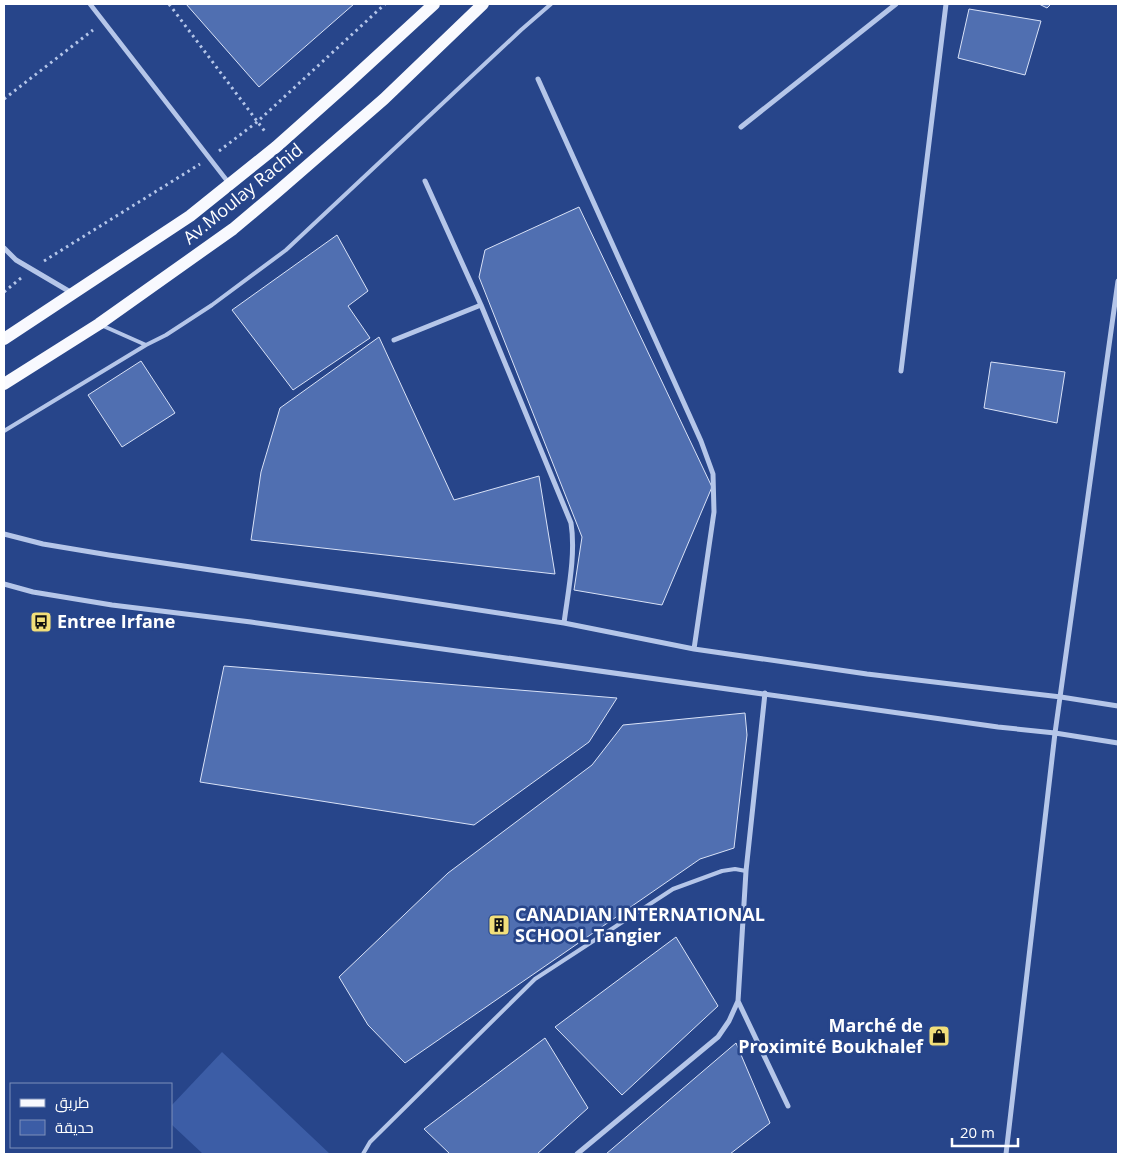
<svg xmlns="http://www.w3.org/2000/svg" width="1122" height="1158" font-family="'Open Sans',Cairo,sans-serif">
	<rect width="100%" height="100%" fill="#27458a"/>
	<path fill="#3c5da6" d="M222,1052L330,1154H203L171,1124V1106Z"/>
	<path fill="#506fb1" stroke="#d9e2f7" d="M186,4H354L259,87Z
		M1039,4H1051L1047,8Z
		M969,9L1041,21L1025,75L958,58Z
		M579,207L712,487L662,605L574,590L582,537L479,277L485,250Z
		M337,235L368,291L348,306L370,338L293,390L232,310Z
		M379,337L454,500L539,476L555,574L251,540L261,472L280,408Z
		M141,361L175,413L122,447L88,395Z
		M991,362L1065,372L1057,423L984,408Z
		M224,666L617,698L589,742L474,825L200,782Z
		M745,713L747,735L734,848L700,859L405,1063L368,1025L339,977L448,873L592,765L623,725Z
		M676,937L718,1006L622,1095L555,1027Z
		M545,1038L588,1108L537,1154H450L424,1129Z
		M736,1043L770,1123L730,1154H606Z"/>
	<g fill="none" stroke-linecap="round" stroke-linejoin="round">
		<path stroke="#b5c6e9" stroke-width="3" stroke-dasharray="2.5 4" stroke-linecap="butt" d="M169,4L266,133
			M4,99L93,30
			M219,151L257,122L385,4
			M44,261L200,164
			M4,292L21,278"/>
		<path stroke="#b5c6e9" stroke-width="4" d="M101,325L146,345L166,335L212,305L286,250L521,30L551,4
			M4,431L146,345
			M363,1154L370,1142L535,979L673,889L722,871L735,869L746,871"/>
		<path stroke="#b5c6e9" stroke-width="4.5" d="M90,4L228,182"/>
		<path stroke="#b5c6e9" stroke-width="5" d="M538,79L701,441L713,474L714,512L694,649
			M741,127L896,4
			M425,181L481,305L571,523C576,554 568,592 564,623
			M4,248L16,260L72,293
			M394,340L481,305
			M901,371L946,4
			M4,534L43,544L109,555L367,593L564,623L694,649L867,674L1061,697L1118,706
			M4,584L33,592L112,605L251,622L998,727L1055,733L1118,743
			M738,1001L788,1106
			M577,1154L718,1037L729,1021L738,1001L746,871L765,693
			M1006,1154L1055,733L1118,281"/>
		<path stroke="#f8f9fe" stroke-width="12" d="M4,339L190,216L276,147L349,82L434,4
			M4,384L99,324L233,229L277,192L384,99L483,4"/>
	</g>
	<defs>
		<g id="bus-square" transform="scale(1.125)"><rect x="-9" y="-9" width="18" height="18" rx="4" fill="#f2df7a" stroke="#27458a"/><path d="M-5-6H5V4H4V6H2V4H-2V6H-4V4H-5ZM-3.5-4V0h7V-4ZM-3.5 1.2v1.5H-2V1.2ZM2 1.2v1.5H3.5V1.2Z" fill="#111"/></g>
		<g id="building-square" transform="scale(1.125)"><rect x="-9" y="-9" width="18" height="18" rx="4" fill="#f2df7a" stroke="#27458a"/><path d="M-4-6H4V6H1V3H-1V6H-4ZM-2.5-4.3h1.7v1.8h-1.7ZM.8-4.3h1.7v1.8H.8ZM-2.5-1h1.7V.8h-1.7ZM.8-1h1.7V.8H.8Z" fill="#111"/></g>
		<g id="shop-square" transform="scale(1.125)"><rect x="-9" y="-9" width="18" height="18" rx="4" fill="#f2df7a" stroke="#27458a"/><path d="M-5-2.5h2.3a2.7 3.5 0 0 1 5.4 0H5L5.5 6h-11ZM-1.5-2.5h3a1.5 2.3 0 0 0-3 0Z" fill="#111"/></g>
	</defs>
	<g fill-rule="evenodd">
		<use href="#bus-square" x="41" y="622"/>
		<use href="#building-square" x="499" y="925"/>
		<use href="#shop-square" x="939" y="1036"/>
	</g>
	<g text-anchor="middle" stroke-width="5" stroke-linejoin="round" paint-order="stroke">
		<g font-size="18" fill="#fff" stroke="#27458a">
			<text transform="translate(243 194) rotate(-39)" y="6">Av.Moulay Rachid</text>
		</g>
		<g font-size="18" font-weight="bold" fill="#fff" stroke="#27458a" text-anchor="start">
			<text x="57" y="628">Entree Irfane</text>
			<text x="515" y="921">CANADIAN INTERNATIONAL<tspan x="515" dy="21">SCHOOL Tangier</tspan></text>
			<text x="923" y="1032" text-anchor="end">Marché de<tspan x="923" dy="21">Proximité Boukhalef</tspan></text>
		</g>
	</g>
	<rect width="1122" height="1158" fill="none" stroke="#ffffff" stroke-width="10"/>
	<rect x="10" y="1083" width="162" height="65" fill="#27458a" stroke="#7d8fb9"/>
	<rect x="20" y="1099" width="25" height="8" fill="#f8f9fe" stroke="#7d8fb9"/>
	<text x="55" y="1108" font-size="15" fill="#ffffff">طريق</text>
	<rect x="20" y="1120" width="25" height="15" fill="#3c5da6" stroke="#7d8fb9"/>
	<text x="55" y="1133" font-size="15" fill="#ffffff">حديقة</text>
	<path d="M952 1138v8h66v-8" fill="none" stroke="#ffffff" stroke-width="2.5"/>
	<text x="960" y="1138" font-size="15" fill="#ffffff" stroke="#27458a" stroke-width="4" paint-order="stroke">20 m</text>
</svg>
